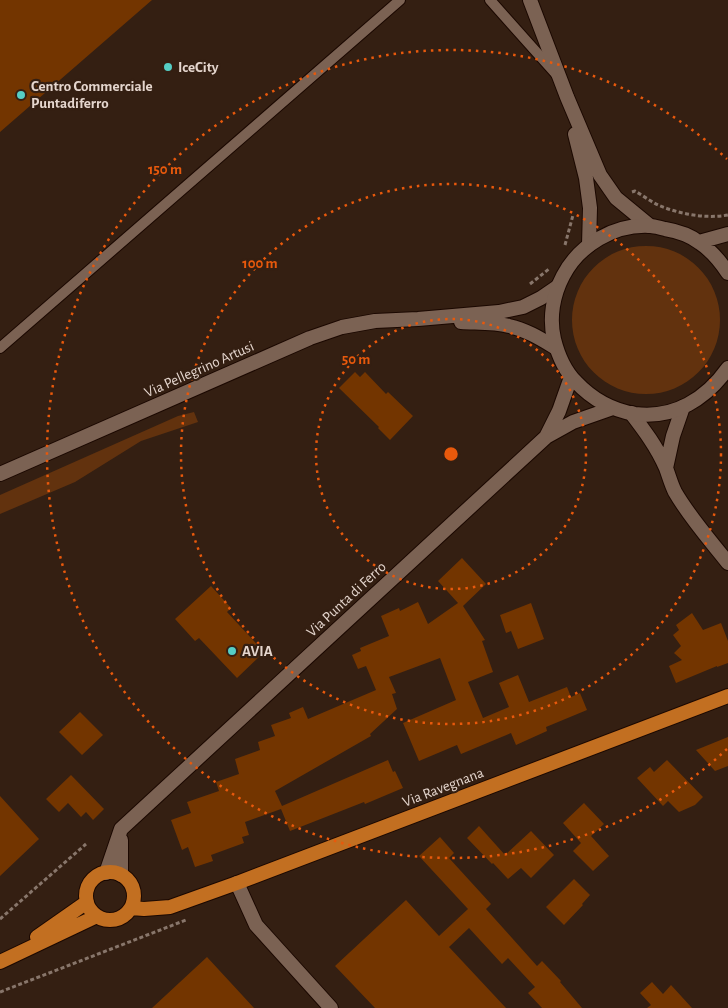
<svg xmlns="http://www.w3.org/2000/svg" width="728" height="1008" font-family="'Alegreya Sans',sans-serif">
	<rect width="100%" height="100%" fill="#341f12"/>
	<path fill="#62320e" d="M572 320a74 74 0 1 1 148 0a74 74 0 1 1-148 0Z
		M194,412L198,422L141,441L75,482L0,514V495L178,416Z"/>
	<path fill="#733500" d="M0,0H152L0,132Z
		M355,372L360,377L365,372L386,394L388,392L413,416L390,440L378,428L379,427L339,388Z
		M462,558L486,584L463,606L485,640L482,641L493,672L468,682L483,718L509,707L499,683L518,675L529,702L567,687L571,697L580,693L587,710L546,727L547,731L516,745L511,733L461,754L457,745L419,761L403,723L456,700L440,658L389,677L396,693L392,694L397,709L370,734L371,736L275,791L282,806L388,760L393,772L395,771L403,788L365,804L364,802L290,831L281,809L245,822L249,835L242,837L244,843L211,855L213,861L195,867L188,847L182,850L171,820L191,813L187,802L219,791L216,782L239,774L235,759L260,750L258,742L275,736L271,725L291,718L289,713L303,707L308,719L376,690L366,666L358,669L352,655L361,651L360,648L389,636L381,616L399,608L400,611L418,602L428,624L458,603L438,581Z
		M211,586L231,608L227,612L264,652L237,678L199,638L195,641L175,619Z
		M531,603L544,639L518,649L511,631L506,633L500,615Z
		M692,613L703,630L721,623L728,641V663L717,667V666L676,683L669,666L682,660L674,653L681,646L673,635L679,630L676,625Z
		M80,712L103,735L82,755L59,732Z
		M728,737V766L715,771L696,750Z
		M667,760L703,797L695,805L679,812L668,801L663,806L637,778L650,767L654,772Z
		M71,775L104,809L93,820L86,812L81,817L68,803L59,812L46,799Z
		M0,796L39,839L0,876Z
		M584,803L604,824L591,836L609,856L593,871L573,851L581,843L563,823Z
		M479,826L505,855L531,831L554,855L531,878L521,868L508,879L493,863L492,864L467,838Z
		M440,837L454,853L449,858L491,904L486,909L537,966L542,961L561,981L560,982L582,1008H542L528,993L535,987L508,958L502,964L469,928L449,947L506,1008H375L335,966L406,900L439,936L468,909L419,856Z
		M574,879L590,895L582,904L583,905L564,925L546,907Z
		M207,957L254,1008H152Z
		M652,982L663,994L671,985L692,1008H647L651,1005L640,993Z"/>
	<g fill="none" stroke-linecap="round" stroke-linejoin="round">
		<g stroke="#1b0801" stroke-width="12">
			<path id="service" d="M490,0L556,74
				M0,348L400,0"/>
		</g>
		<g stroke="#1b0801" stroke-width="16">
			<path id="minor" d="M530,0L567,97L600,175L616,198L650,226
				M575,134L586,178L590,208L589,245
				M461,322C477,323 494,322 509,326C527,330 541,339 556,348
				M631,413C644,430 657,447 666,468C669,476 671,484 675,492C690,518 710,540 728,563
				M666,468L673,436L683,407
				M0,474L310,338L342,327L375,321L418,319L499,312L523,307L541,298L557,287
				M237,883L256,925L331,1008"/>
		</g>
		<g stroke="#1b0801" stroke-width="16">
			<path id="tertiary" d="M699,242L728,234
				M728,273C720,261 712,251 700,243C690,235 677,231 665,229C660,228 655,226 650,226C614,224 579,245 563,276C553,295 549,318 554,339C558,355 564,370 576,382C592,399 611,410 635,414C674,419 706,399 728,368
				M546,437L573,422L613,408
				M106,873L121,829L546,437L559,411L571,377
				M121,875V840"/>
		</g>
		<g stroke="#1b0801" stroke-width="16">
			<path id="primary" d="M86 896a24 24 0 1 1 48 0a24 24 0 1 1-48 0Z
				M131,908L144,909L170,907L237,883L728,696
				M37,937L87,902
				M0,962L97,916"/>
		</g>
		<path stroke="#88766b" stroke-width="3" stroke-dasharray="4 2.5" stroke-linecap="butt" d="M632,192L635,191C642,195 650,201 658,205C679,214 705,219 728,215
			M565,245L573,215
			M530,284L549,269
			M0,919L86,844
			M0,992L186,920"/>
		<use href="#service" stroke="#7b6253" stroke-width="10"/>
		<use href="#minor" stroke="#7b6253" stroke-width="14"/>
		<use href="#tertiary" stroke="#7b6253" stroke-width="14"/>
		<use href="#primary" stroke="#c26f21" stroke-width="14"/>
	</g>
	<g fill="none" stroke="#e8590c" stroke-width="2.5" stroke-dasharray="2.5 5">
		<circle cx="451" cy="454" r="135"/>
		<circle cx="451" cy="454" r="270"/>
		<path d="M727 749A404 404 0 1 1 727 159"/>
	</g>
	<g fill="#56cec4" stroke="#341f12" stroke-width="2">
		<circle cx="168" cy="67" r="5"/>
		<circle cx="21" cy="95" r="5"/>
		<circle cx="232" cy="651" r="5"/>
	</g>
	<g text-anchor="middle" stroke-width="4.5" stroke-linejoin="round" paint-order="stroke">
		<g font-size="15" font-weight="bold" fill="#e5d6ce" stroke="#341f12" text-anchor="start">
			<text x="178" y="72">IceCity</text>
			<text x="31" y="91">Centro Commerciale<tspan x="31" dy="17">Puntadiferro</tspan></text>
			<text x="242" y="656">AVIA</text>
		</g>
		<g font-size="15" fill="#e5d6ce" stroke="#341f12">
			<text transform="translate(199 369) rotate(-24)" y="5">Via Pellegrino Artusi</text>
			<text transform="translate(346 599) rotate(-43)" y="5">Via Punta di Ferro</text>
			<text transform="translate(443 787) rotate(-21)" y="5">Via Ravegnana</text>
		</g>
	</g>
	<circle cx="451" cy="454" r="8" fill="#e8590c" stroke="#341f12" stroke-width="2.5"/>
	<g font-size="15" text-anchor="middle" font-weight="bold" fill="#e8590c" stroke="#341f12" stroke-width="4.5" stroke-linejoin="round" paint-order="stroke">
		<text x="165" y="174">150 m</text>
		<text x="260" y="268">100 m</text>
		<text x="356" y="364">50 m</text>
	</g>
</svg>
